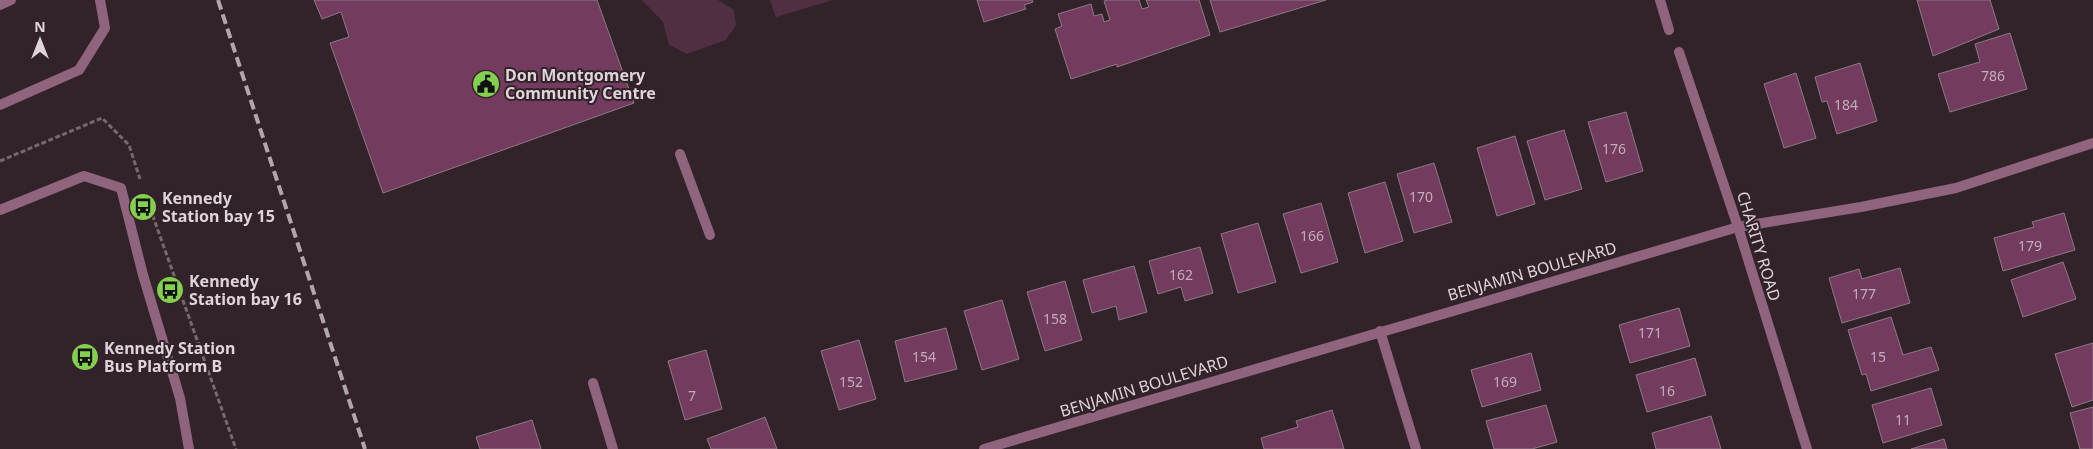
<svg xmlns="http://www.w3.org/2000/svg" width="2093" height="449" font-family="'Noto Sans',sans-serif">
	<rect width="100%" height="100%" fill="#32232b"/>
	<path fill="#502f42" d="M642,0H718L734,10L736,25L726,40L687,54L669,45L663,22Z
		M770,0H833L776,17Z"/>
	<path fill="#733b5d" stroke="#8c7a84" d="M314,0H597L634,103L383,193L330,43L349,37L341,12L322,19Z
		M977,0H1032L1033,2L1024,5L1026,9L984,22Z
		M1108,0H1139L1142,9L1149,7L1146,0H1199L1210,35L1117,67V64L1071,79L1055,29L1062,26L1058,14L1091,4L1094,16L1102,14L1104,22L1110,20L1104,1Z
		M1210,0H1326L1220,32Z
		M1917,0H1990L1999,29L1933,56Z
		M2010,33L2027,89L1950,112L1938,74L1980,62L1975,44Z
		M1860,63L1877,121L1837,134L1827,101L1822,102L1815,77Z
		M1796,73L1816,138L1784,148L1764,84Z
		M1626,112L1643,171L1606,182L1588,122Z
		M1564,130L1582,189L1545,200L1527,141Z
		M1515,136L1535,204L1497,216L1477,148Z
		M1434,163L1452,222L1414,233L1397,174Z
		M1385,182L1403,241L1365,253L1348,193Z
		M1321,203L1338,262L1301,273L1283,214Z
		M2064,213L2075,250L2003,271L1994,238L2034,227L2032,222Z
		M1258,223L1276,282L1238,293L1221,234Z
		M1200,247L1213,293L1185,301L1181,287L1158,294L1149,261Z
		M2063,262L2076,299L2023,317L2011,280Z
		M1134,266L1147,312L1119,320L1116,306L1092,313L1083,280Z
		M1900,268L1910,303L1842,323L1829,278L1859,269L1862,279Z
		M1065,281L1082,340L1045,351L1027,292Z
		M1002,300L1019,359L982,370L964,311Z
		M1679,308L1690,346L1630,363L1619,325Z
		M1891,317L1903,355L1931,347L1939,370L1871,391L1866,374L1862,375L1848,330Z
		M946,328L957,369L905,382L895,341Z
		M859,340L876,399L839,410L821,351Z
		M2093,343V400L2072,407L2055,354Z
		M706,350L722,409L685,420L668,361Z
		M1531,353L1541,390L1482,407L1471,370Z
		M1695,358L1706,395L1647,412L1636,375Z
		M1931,388L1942,425L1883,443L1872,405Z
		M1546,405L1557,442L1532,449H1494L1486,421Z
		M2093,407V449H2080L2070,413Z
		M1332,410L1344,449H1264L1261,438L1298,427L1296,421Z
		M1711,416L1721,449H1656L1652,433Z
		M765,417L777,449H711L707,439Z
		M532,420L541,449H480L476,437Z
		M1944,439L1947,449H1911Z"/>
	<g fill="none" stroke-linecap="round" stroke-linejoin="round">
		<path stroke="#75686f" stroke-width="3" stroke-dasharray="5 2.5" stroke-linecap="butt" d="M0,161L102,118L129,145L140,179
			M145,194L236,449"/>
		<path stroke="#90647d" stroke-width="10" d="M0,5L11,0
			M0,105L79,70L105,28L100,0
			M680,154L710,235
			M0,210L84,176L121,188L143,275L180,398L189,449"/>
		<path stroke="#90647d" stroke-width="10" d="M1660,0L1669,30
			M1679,52L1738,227L1807,449
			M1380,331L1416,449
			M593,383L613,449
			M984,449L1738,227L1861,207L1956,188L2093,143"/>
		<path stroke="#b1a6ab" stroke-width="4" stroke-dasharray="10 5" stroke-linecap="butt" d="M218,0L365,449"/>
	</g>
	<defs>
		<g id="civic-disc" transform="scale(1.4375)"><circle r="9.5" fill="#84d04e" stroke="#32232b"/><path d="M-.6-6.5H3V-4.5H.6V-3L4-1V1h2V6H-6V1h2V-1L-.6-3ZM-1.2 2.5V6h2.4V2.5Z" fill="#111"/></g>
		<g id="bus-disc" transform="scale(1.4375)"><circle r="9.5" fill="#84d04e" stroke="#32232b"/><path d="M-5-6H5V4H4V6H2V4H-2V6H-4V4H-5ZM-3.5-4V0h7V-4ZM-3.5 1.2v1.5H-2V1.2ZM2 1.2v1.5H3.5V1.2Z" fill="#111"/></g>
	</defs>
	<g fill-rule="evenodd">
		<use href="#civic-disc" x="486" y="84"/>
		<use href="#bus-disc" x="143" y="207"/>
		<use href="#bus-disc" x="170" y="290"/>
		<use href="#bus-disc" x="85" y="357"/>
	</g>
	<g text-anchor="middle" stroke-width="4" stroke-linejoin="round" paint-order="stroke">
		<g font-size="14" fill="#c3aeba">
			<text x="1993" y="81">786</text>
			<text x="1846" y="110">184</text>
			<text x="1614" y="154">176</text>
			<text x="1421" y="202">170</text>
			<text x="1312" y="241">166</text>
			<text x="2030" y="251">179</text>
			<text x="1181" y="280">162</text>
			<text x="1864" y="299">177</text>
			<text x="1055" y="324">158</text>
			<text x="1650" y="338">171</text>
			<text x="924" y="362">154</text>
			<text x="1878" y="362">15</text>
			<text x="851" y="387">152</text>
			<text x="1505" y="387">169</text>
			<text x="1667" y="396">16</text>
			<text x="692" y="401">7</text>
			<text x="1903" y="425">11</text>
		</g>
		<g font-size="16" font-weight="bold" fill="#ded4d9" stroke="#32232b" text-anchor="start">
			<text x="505" y="81">Don Montgomery<tspan x="505" dy="18">Community Centre</tspan></text>
			<text x="162" y="204">Kennedy<tspan x="162" dy="18">Station bay 15</tspan></text>
			<text x="189" y="287">Kennedy<tspan x="189" dy="18">Station bay 16</tspan></text>
			<text x="104" y="354">Kennedy Station<tspan x="104" dy="18">Bus Platform B</tspan></text>
		</g>
		<g font-size="16" fill="#ded4d9" stroke="#32232b">
			<text transform="translate(1759 246) rotate(73)" y="6">CHARITY ROAD</text>
			<text transform="translate(1532 271) rotate(-16)" y="6">BENJAMIN BOULEVARD</text>
			<text transform="translate(1144 386) rotate(-17)" y="6">BENJAMIN BOULEVARD</text>
		</g>
	</g>
	<g transform="translate(40 40)" stroke="#32232b" stroke-width="4" paint-order="stroke">
	<path d="M0-4L9 19L0 12L-9 19Z" fill="#ded4d9"/>
	<text y="-8" font-size="14" font-weight="bold" text-anchor="middle" fill="#ded4d9">N</text>
	</g>
</svg>
